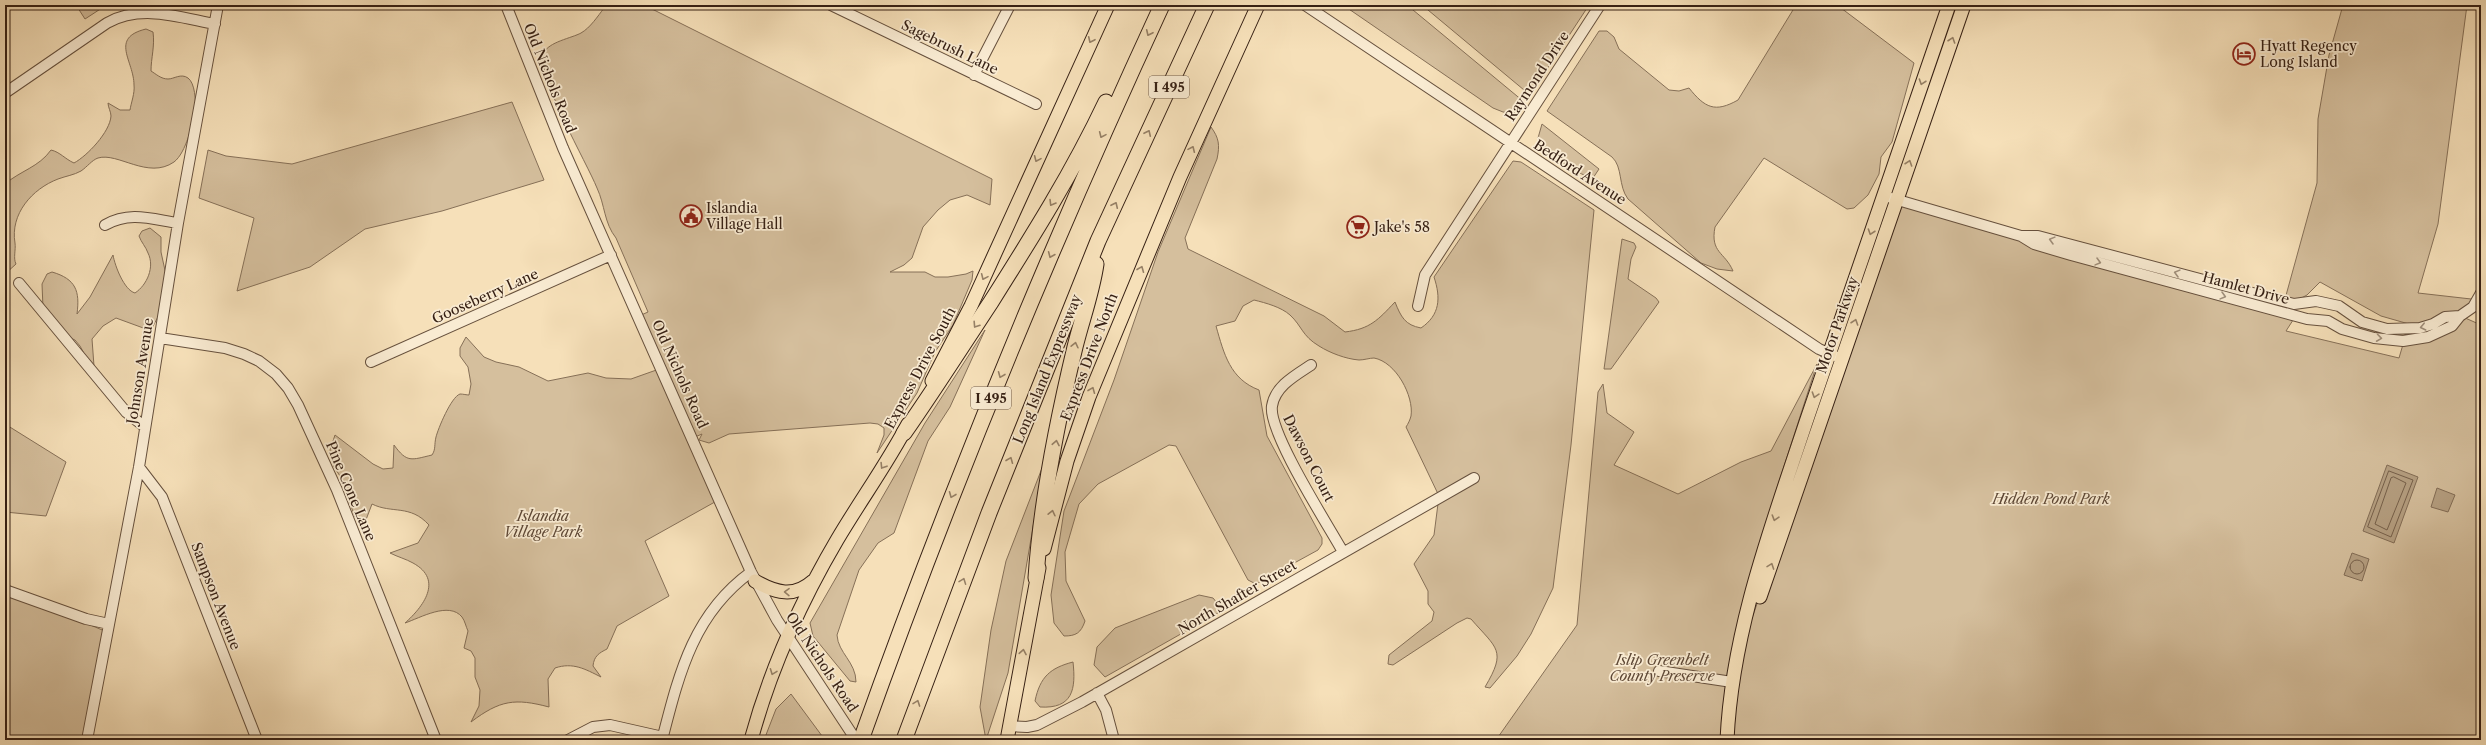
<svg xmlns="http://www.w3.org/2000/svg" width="2486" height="745" font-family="'Libre Caslon Text',serif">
	<rect width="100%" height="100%" fill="#f6e0b9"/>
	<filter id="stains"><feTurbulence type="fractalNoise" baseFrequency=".005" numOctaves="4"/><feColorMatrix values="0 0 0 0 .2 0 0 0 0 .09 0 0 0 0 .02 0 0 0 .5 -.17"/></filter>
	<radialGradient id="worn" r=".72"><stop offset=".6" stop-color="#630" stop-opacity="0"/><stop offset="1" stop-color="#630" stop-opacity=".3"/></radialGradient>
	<path fill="#d5bf9d" stroke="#867058" d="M76,5H104L105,6L85,19Z
		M644,5L992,179L990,205L967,195L950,200L938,210L923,227L912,258L904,265L890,272H925L935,277H948L966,274L973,271L972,280L953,325L935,352L917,393L877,453L884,435V428L878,424L870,423L729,434L709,443L699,440L702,434L695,437L722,498L645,541L669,596L617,626L607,649C599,653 594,656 593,666L601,677C585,669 573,662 555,668L548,679L549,707C515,698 500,700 471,722L479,706L480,690L475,677V658L471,651L464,648L468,631C466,627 465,621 462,617C449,601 420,618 405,623C423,607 444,580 413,563C406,559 398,557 390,553L418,543L429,525C410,504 392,514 372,504L364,525L355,517L340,476L334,467L330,450L335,435L373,464L383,469L393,468L394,445C407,463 411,460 432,455C436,449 434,445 436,437C438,429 451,397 460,394C463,394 467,395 469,395L471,384L468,367L460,356V348L466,337L484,357L496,362L519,367L548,381L588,373L606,378L631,379L662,368L639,316L648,312L616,238C604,223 605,205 597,188C587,163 536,76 544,53C548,42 572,38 581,33C590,28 598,16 604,8Z
		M1343,5H1407L1523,101L1514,113L1503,112L1493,108Z
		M1422,5H1589L1530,95Z
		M1796,5H1837L1914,63L1892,142L1881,157L1879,174L1868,195L1854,208L1847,209L1764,158L1715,227C1710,253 1725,252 1733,271L1717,269L1701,263L1628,199C1618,186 1623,167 1612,157L1547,111L1599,31H1607L1614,37L1619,49L1669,90L1679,91L1689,88C1705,108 1715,113 1738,100Z
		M2343,5H2467L2438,224L2418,293L2480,300L2463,317L2481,325V740H1496L1577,625L1598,392L1603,384L1607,413L1634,432L1614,465L1678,494L1741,462L1771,451L1817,364L1777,488L1750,624L1897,200L2295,317L2286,331L2399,358L2409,324L2381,316L2320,282L2307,295L2288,305L2285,299L2317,183L2318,119L2329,55Z
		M146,29L153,32C155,46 151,58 151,71C156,74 161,79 168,79C174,79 181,73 188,78C195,83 196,101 195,109C193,123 186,153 174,162C148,180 118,152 98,158C92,160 87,167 81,171C74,175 66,176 58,179C32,189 10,214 15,243C16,250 13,258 16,264L5,274V184C20,171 39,167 51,150C60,152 65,159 74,163C87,156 110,132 111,116C111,112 108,107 108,103L120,110H130C131,103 135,93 134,85C134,61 109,38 146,29Z
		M512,102L544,180L442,211L365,229L310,267L237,291L254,218L199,198L208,150L226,156L292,164Z
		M1542,124L1599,169L1593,178C1573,173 1549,154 1538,138Z
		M1211,127C1219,138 1220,145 1217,159L1185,238L1188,249L1324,316L1345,332C1370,329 1378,320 1395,302C1401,317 1405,325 1421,328C1440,315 1441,298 1434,277L1513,161L1521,162L1594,210L1571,445L1553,588L1531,634L1517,656L1490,688L1485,687C1507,650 1497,649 1471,619L1467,618L1457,623L1393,665L1388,664L1389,655L1432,621L1434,612L1428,604V591L1414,564L1434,535L1439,496L1406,427C1408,424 1410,420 1411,416C1414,396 1396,362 1374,358C1370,358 1364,360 1359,360C1346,359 1330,353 1319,346C1302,336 1302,326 1290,315C1281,307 1266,303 1254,300L1243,306L1235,321L1216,326C1224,354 1230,379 1259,390L1267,436L1322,538V544L1318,550L1256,584L1248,580L1176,446L1169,445L1098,484L1079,504L1065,552L1066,581L1085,621C1081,633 1076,636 1064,636L1054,623L1051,595L1064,511L1114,380L1158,252Z
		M150,228L161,237V252L166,275L159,315L152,328L146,329L116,318L103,326L92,339L94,366L87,359L80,346L75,340L68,337L43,308L42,284L47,274L52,272C76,279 80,291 77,314L90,297L113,255C115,266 124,290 135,293C147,285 155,267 148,253C146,247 141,242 139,236L142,231Z
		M1622,239L1634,243L1636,247L1631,259L1628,279L1656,298L1659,302L1611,369H1604Z
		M985,330L950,407L928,441L894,533L878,543L859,570L837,635C838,653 856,662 856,682L850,681L813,636L810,623L925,423Z
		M5,424L66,462L46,516L5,512Z
		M1044,463L1008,673L986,740L980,707L991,630L1006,561Z
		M5,589L107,632L83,740H5Z
		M1199,595L1213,598L1223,610L1105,677L1094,665L1097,647L1115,628Z
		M1073,662C1076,689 1073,709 1040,707L1035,701C1040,677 1050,668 1073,662Z
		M791,694L825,740H764L776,709Z"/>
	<path fill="#b59f81" stroke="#826c55" d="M2387,465L2418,477L2394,543L2363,531Z
		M2437,488L2455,495L2448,512L2431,507Z
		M2352,553L2369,559L2362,581L2344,575Z"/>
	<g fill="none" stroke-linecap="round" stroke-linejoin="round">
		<path stroke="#76604a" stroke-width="1" d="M2389,471L2413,480L2391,537L2368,527Z
			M2394,477L2406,483L2387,530L2375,524L2391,478Z
			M2350 567a7 7 0 1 1 14 0a7 7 0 1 1-14 0Z"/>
		<g stroke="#66503d" stroke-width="12">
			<path id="minor" d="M506,5L563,148L751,572L777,620L856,740
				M831,5L1036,104
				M1305,5L1819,349L1835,356
				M974,75L1010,5
				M5,93L107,23C141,4 178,17 215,24
				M1891,198L2021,236L2034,244L2071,255L2307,319L2328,321L2342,329L2374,338L2403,341L2428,337L2452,326L2460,316L2473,307L2481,293
				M105,225C130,211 151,219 178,223
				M2021,236H2038L2294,304L2316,301L2339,306L2362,322L2387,329L2420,328L2433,324L2445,317L2460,316
				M19,283L126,412L145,427
				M1418,306L1425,275L1600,5
				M160,338L225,348L244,354L259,361L276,374L288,388L298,405L337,490L436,740
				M371,362L611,255
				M1311,365C1296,375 1275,386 1272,406C1268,432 1328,525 1343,552
				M139,467L162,497L257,740
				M5,590L86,619L109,624
				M1659,671L1732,682
				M1097,693L1106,710L1114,740
				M1009,726L1027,727L1037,725L1082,702L1474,478
				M87,740L139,467L178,223L218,5
				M568,740L593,727L610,725L663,737
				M662,740C679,674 693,614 751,572"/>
		</g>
		<g stroke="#362014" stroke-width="15">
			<path id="major" d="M932,381L971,306L1108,5
				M1044,549L1067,461L1089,397L1180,177L1258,5
				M755,581C776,593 794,598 813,581
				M1760,597L1964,5
				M751,740C770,670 800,603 837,540C860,501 887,464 908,424
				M1007,740L1039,568
				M1727,740C1732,630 1772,525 1806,422C1853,283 1901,144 1949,5"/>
		</g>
		<g stroke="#362014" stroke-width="17">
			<path id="highway" d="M904,433C934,390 962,346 991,302C1032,237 1073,172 1106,102
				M1036,578C1041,500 1057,422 1075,347C1082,319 1092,292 1096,264
				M861,740C950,490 1051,245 1162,5
				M904,740L989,513L1098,241L1207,5"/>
		</g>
		<use href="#minor" stroke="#f9ebd2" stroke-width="10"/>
		<use href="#major" stroke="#f6e0b9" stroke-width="13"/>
		<use href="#highway" stroke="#f6e0b9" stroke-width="15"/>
	</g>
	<defs><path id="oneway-chevron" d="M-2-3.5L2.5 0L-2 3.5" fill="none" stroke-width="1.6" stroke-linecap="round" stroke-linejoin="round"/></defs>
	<g stroke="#968066">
		<use href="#oneway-chevron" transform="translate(1149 33) rotate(115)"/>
		<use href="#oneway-chevron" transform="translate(1091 40) rotate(115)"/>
		<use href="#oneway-chevron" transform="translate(1952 40) rotate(-71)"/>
		<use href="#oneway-chevron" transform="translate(1922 82) rotate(109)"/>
		<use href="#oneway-chevron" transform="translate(1148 133) rotate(-65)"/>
		<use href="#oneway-chevron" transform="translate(1102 135) rotate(114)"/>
		<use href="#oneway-chevron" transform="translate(1192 149) rotate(-66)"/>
		<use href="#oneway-chevron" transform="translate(1037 159) rotate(114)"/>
		<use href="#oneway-chevron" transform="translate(1909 163) rotate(-71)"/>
		<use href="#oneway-chevron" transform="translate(1052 203) rotate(121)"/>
		<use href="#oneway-chevron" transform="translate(1115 205) rotate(-65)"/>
		<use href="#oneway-chevron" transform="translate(1871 232) rotate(109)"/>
		<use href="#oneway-chevron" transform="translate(1051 255) rotate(113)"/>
		<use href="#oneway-chevron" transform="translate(1141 269) rotate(-68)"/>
		<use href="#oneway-chevron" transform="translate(984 277) rotate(114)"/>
		<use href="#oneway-chevron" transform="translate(1855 322) rotate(-71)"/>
		<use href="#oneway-chevron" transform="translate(976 325) rotate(123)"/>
		<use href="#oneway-chevron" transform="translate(1075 345) rotate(-77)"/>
		<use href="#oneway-chevron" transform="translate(1001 375) rotate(112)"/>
		<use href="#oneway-chevron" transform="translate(1092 390) rotate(-68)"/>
		<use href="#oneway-chevron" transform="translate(1815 395) rotate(108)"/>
		<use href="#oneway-chevron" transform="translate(1056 443) rotate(-79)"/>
		<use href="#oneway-chevron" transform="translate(1010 460) rotate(-68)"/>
		<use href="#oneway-chevron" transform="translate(883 466) rotate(122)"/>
		<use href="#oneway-chevron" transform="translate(952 495) rotate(112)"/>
		<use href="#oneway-chevron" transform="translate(1052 513) rotate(-77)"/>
		<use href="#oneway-chevron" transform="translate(1775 518) rotate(107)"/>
		<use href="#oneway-chevron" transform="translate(1771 566) rotate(-70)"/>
		<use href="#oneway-chevron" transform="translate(963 581) rotate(-69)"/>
		<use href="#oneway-chevron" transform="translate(787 592) rotate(-179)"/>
		<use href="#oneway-chevron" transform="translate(1023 652) rotate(-80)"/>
		<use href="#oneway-chevron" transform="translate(773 672) rotate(111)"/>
		<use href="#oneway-chevron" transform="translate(917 703) rotate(-70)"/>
	</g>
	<g stroke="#a1907c">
		<use href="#oneway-chevron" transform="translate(2052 240) rotate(-165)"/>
		<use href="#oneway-chevron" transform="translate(2098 262) rotate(15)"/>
		<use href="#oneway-chevron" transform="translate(2177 273) rotate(-165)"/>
		<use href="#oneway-chevron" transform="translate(2223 296) rotate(15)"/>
		<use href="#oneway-chevron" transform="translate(2423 327) rotate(167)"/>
		<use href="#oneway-chevron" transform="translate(2379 338) rotate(8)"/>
	</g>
	<defs>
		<g id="hotel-ring" transform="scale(1.15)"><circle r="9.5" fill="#f9ebd2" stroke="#8f2418" stroke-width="1.5"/><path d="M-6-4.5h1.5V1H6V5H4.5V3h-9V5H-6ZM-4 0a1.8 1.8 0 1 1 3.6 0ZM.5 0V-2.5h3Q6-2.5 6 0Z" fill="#8f2418"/></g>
		<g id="civic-ring" transform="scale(1.15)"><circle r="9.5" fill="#f9ebd2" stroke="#8f2418" stroke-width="1.5"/><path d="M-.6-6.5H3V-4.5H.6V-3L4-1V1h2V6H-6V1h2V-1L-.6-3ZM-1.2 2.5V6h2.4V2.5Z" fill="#8f2418"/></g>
		<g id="supermarket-ring" transform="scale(1.15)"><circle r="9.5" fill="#f9ebd2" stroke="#8f2418" stroke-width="1.5"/><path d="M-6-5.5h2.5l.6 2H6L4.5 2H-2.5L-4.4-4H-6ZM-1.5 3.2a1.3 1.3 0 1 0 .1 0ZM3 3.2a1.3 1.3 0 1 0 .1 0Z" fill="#8f2418"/></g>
	</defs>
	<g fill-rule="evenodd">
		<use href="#hotel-ring" x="2244" y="54"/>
		<use href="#civic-ring" x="691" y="216"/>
		<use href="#supermarket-ring" x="1358" y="227"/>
	</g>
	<g text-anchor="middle" stroke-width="3.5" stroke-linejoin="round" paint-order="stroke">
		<g fill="#f9ebd2" stroke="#705d4d" stroke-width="1">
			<rect x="1149" y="76" width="40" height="22" rx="3"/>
			<rect x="971" y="387" width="40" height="22" rx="3"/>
		</g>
		<g font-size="13" font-weight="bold" fill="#362014">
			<text x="1169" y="92">I 495</text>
			<text x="991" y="403">I 495</text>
		</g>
		<g font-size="14" fill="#362014" stroke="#f9ebd2" text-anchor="start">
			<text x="2260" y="51">Hyatt Regency<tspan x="2260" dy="16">Long Island</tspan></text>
			<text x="706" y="213">Islandia<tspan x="706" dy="16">Village Hall</tspan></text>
			<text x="1374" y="232">Jake's 58</text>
		</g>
		<g font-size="14" fill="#362014" stroke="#f9ebd2">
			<text transform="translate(950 47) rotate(26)" y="5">Sagebrush Lane</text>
			<text transform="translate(1537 76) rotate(-57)" y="5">Raymond Drive</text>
			<text transform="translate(550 78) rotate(68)" y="5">Old Nichols Road</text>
			<text transform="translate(1580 172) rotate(33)" y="5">Bedford Avenue</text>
			<text transform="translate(2246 288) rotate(15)" y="5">Hamlet Drive</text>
			<text transform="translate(485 296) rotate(-24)" y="5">Gooseberry Lane</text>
			<text transform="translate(1837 325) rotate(-71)" y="5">Motor Parkway</text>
			<text transform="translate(1089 357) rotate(-69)" y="5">Express Drive North</text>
			<text transform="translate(920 368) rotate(-62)" y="5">Express Drive South</text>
			<text transform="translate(1047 369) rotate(-68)" y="5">Long Island Expressway</text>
			<text transform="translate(140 371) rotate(-81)" y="5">Johnson Avenue</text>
			<text transform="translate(680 374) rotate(66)" y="5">Old Nichols Road</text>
			<text transform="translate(1309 458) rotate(63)" y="5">Dawson Court</text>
			<text transform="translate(351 491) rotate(67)" y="5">Pine Cone Lane</text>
			<text transform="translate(216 596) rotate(69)" y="5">Sampson Avenue</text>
			<text transform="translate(1237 597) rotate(-30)" y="5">North Shafter Street</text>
			<text transform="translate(822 662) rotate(56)" y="5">Old Nichols Road</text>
		</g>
		<g font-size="14" font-style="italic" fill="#5e4836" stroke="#f9ebd2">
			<text x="2051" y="504">Hidden Pond Park</text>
			<text x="543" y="521">Islandia<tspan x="543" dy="16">Village Park</tspan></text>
			<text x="1662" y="665">Islip Greenbelt<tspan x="1662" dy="16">County Preserve</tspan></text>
		</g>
	</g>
	<rect width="2486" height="745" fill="none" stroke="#f6e0b9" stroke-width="20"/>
	<rect x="6" y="6" width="2474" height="733" fill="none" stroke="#362014" stroke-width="2"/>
	<rect x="10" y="10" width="2466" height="725" fill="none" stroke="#362014"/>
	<rect width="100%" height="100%" filter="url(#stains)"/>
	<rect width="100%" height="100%" fill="url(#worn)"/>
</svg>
